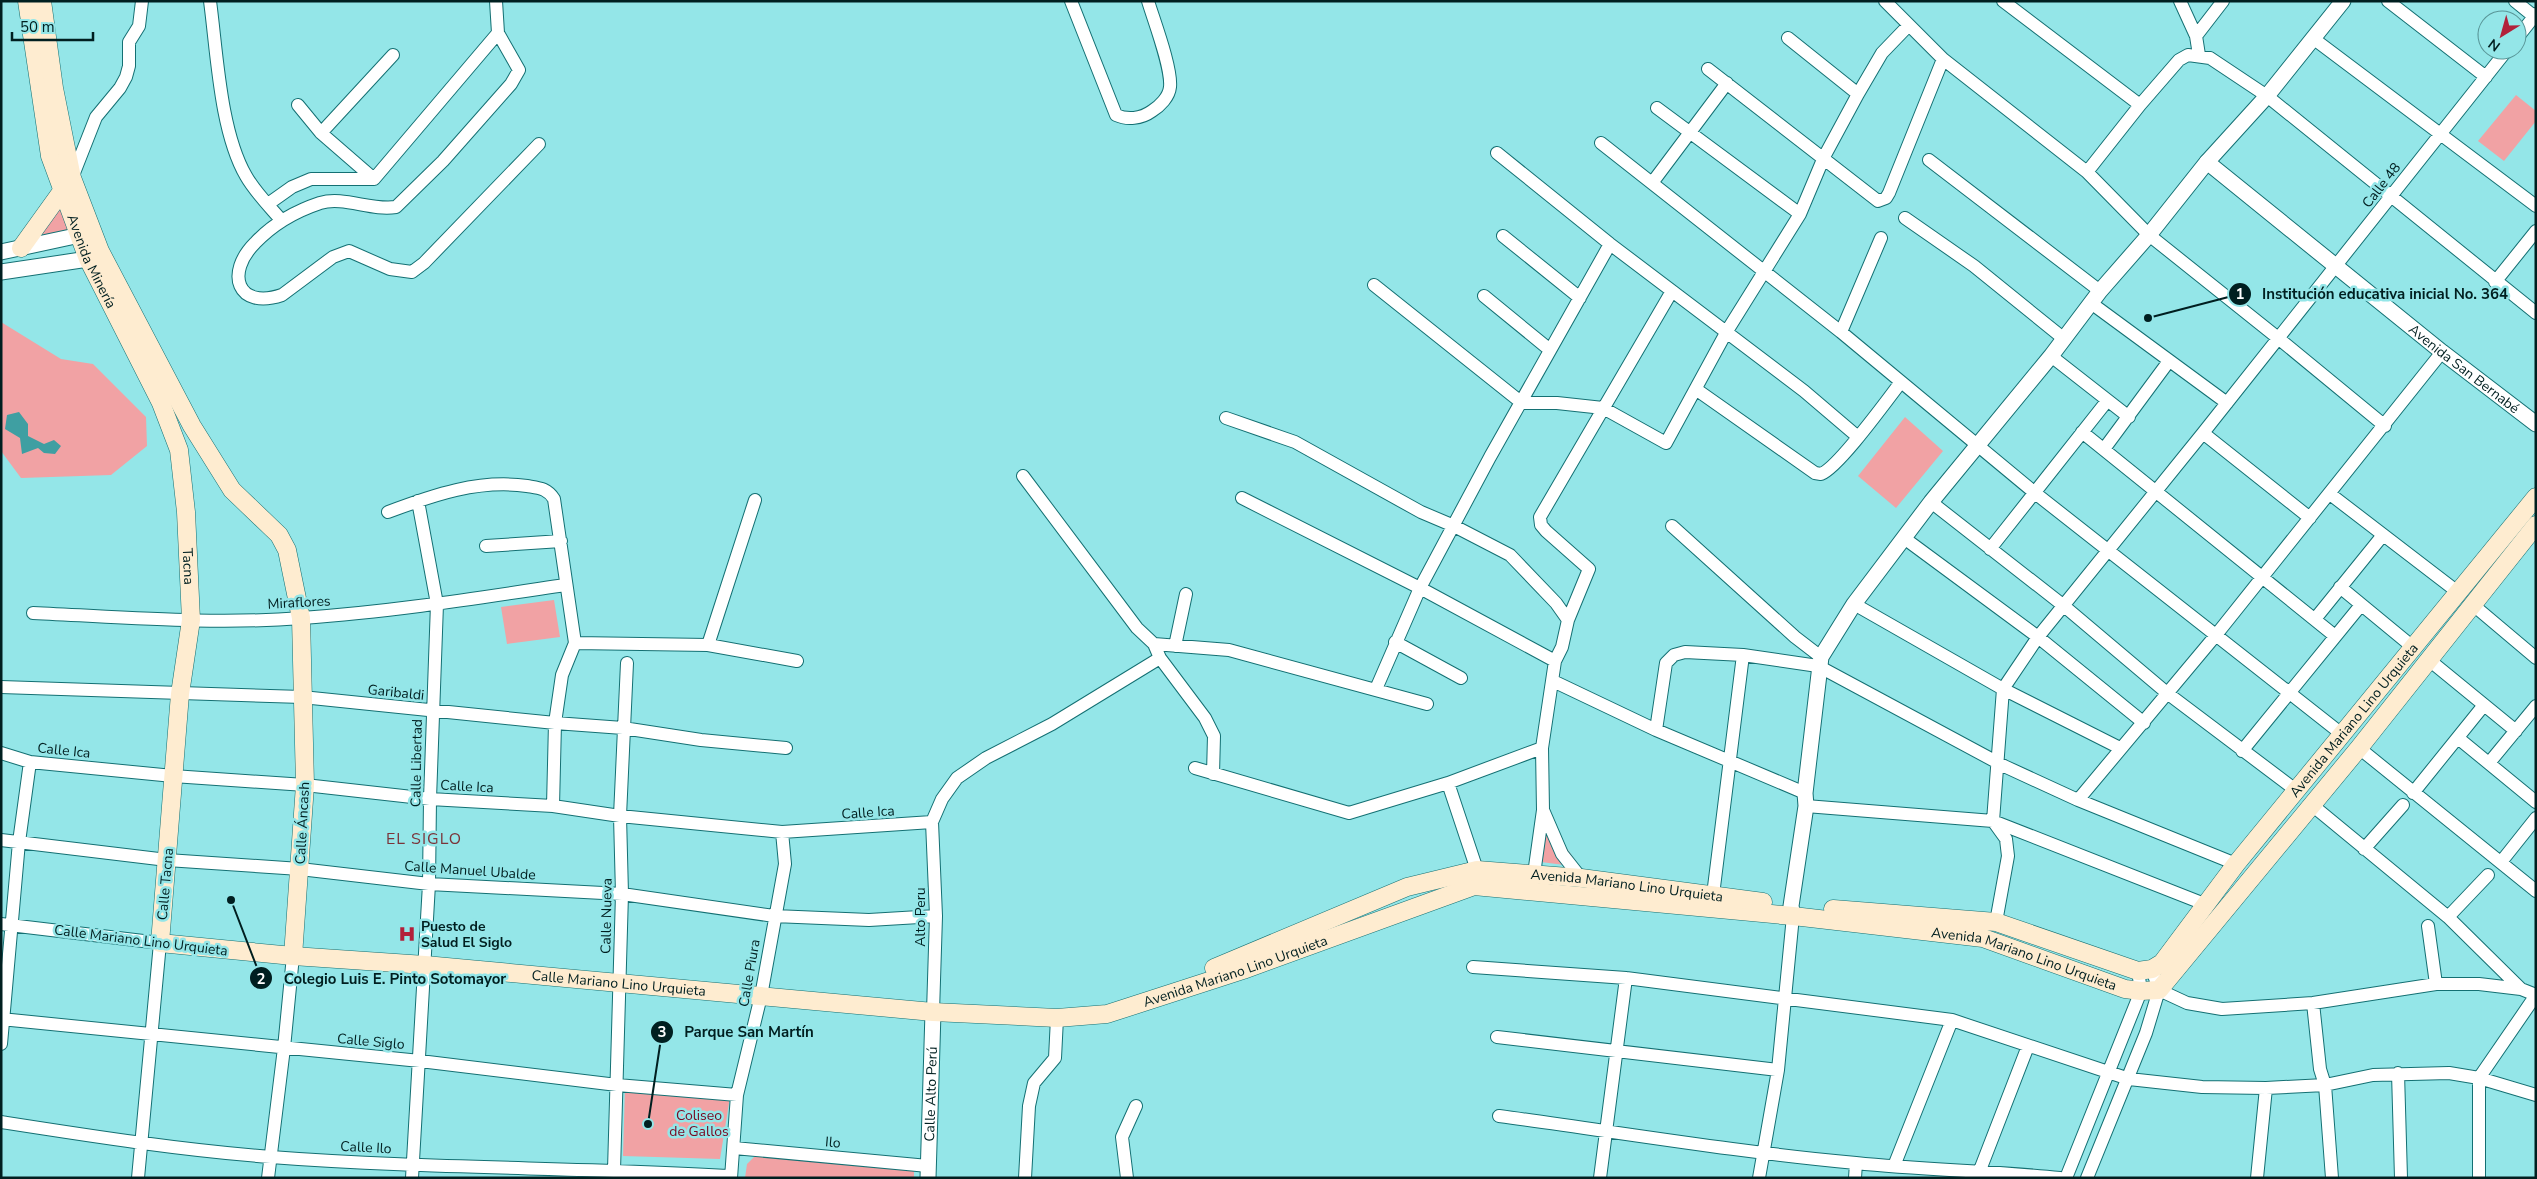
<svg xmlns="http://www.w3.org/2000/svg" width="2537" height="1179" font-family="'Nunito Sans',sans-serif">
	<rect width="100%" height="100%" fill="#94e6e8"/>
	<path fill="#f1a2a4" d="M2516,95L2536,111V121L2504,161L2478,141Z
		M61,201L72,231L38,235Z
		M1,322L61,359L93,364L146,417L147,446L111,475L21,478L1,451Z
		M1905,417L1943,451L1896,508L1858,476Z
		M554,600L560,637L507,644L501,607Z
		M1542,813L1580,867L1533,861Z
		M625,1087L730,1097L720,1159L623,1156Z
		M757,1154L914,1166V1178H745L747,1164Z"/>
	<path fill="#3f9fa2" d="M19,412L28,424V436L44,444L54,440L61,446L55,454L44,453L38,448L22,454L20,438L5,429L7,415Z"/>
	<g fill="none" stroke-linecap="round" stroke-linejoin="round">
		<g stroke="#147073" stroke-width="14">
			<path id="minor" d="M210,1C217,53 220,131 246,176C255,192 270,207 282,221
				M496,1L498,33L519,70L511,84L443,161L396,207C371,211 344,196 320,203C296,211 272,225 255,243C225,273 237,310 282,295L333,257L349,251L390,269L412,272L424,263L539,144
				M1071,1L1116,115C1127,120 1141,119 1152,111C1160,106 1169,97 1170,87C1172,68 1154,21 1148,1
				M1885,1L1943,59L2087,172L2149,235L2278,338L2385,426
				M2003,1L2140,105
				M2180,1L2196,36L2199,55
				M2388,1L2486,77
				M2515,1L2536,18
				M2196,36L2223,1
				M1788,38L1858,94
				M2517,38L2536,14
				M2314,39L2536,206
				M393,55L321,133L374,179L498,33
				M1708,69L1878,201L1886,198L1889,193L1943,59
				M298,105L321,133
				M1657,108L1800,214
				M1601,143L1841,332L2035,493L2343,735
				M1497,153L1610,244L1804,391L1858,437
				M1929,160L2100,291
				M2087,172L2140,105L2179,60L2188,55L2210,58L2267,96L2536,313
				M72,178L96,117L120,88L126,77L129,66V42L139,26L142,1
				M1652,183L1727,83
				M268,204L292,187L311,179H374
				M1905,218L1974,266L2063,338
				M1503,236L1580,298
				M2495,282L2536,231
				M1374,285L1522,403H1557L1603,408L1666,443L1727,331L1800,214L1824,157L1858,94L1882,53L1908,26
				M1484,296L1550,350
				M2091,303L2227,403
				M1841,332L1881,238
				M2051,356L2129,417
				M1697,390L1815,473L1821,474C1839,467 1887,400 1901,382
				M1226,418L1295,442L1421,512L1454,526L1510,555L1556,603L1568,620
				M2082,432L2335,636
				M2203,433L2310,518
				M2104,449L2169,361
				M1023,476L1137,628L1154,644L1229,650L1427,704
				M2330,494L2459,593
				M1242,498L1420,588L1555,661
				M1931,502L2064,606L2167,693L2297,791
				M388,512C433,495 479,479 527,486C539,488 547,488 554,499L575,643L562,675L555,723L553,806
				M1672,526L1795,637L1821,657
				M1904,538L2038,637L2144,723
				M486,546L561,541
				M1990,549L2107,401
				M2340,587L2414,648
				M1854,604L2003,689L2120,748
				M2472,604L2536,658
				M33,613C122,617 212,625 302,618C390,612 478,598 565,585
				M2315,619L2383,535
				M1395,642L1461,678
				M575,643L708,645L797,661
				M708,645L755,500
				M1175,646L1186,594
				M1160,658L1205,718L1214,736L1213,774
				M2428,659L2516,731
				M1553,681L1656,730L1805,793
				M1,687L302,697L555,723L623,728L701,740L786,748
				M1376,689L1420,588L1490,457L1610,244
				M1656,730L1666,663L1674,655L1685,652L1743,655L1818,666L2004,766L2078,800L2236,864
				M2458,738L2536,802
				M2359,748L2536,891
				M2242,751L2361,605
				M1,753L30,762L173,776L305,785L430,799L553,806L620,816L782,832L932,822
				M2489,763L2536,706
				M1195,768L1349,813L1448,783L1542,748
				M1448,783L1477,870
				M2413,793L2484,705
				M2078,800L2216,635L2442,352
				M2312,805L2448,917L2521,989
				M1806,806L1993,821L2207,905
				M1,840L167,860L300,869L429,884L622,894L774,916L869,920L936,916
				M2364,849L2403,805
				M2501,862L2536,818
				M1534,874L1543,810
				M1581,878L1562,854L1543,810L1542,748L1555,661L1562,647L1568,620L1589,569L1546,531L1541,525L1540,517L1672,291
				M1713,895L1743,655
				M2448,917L2488,875
				M1996,922L2008,856L2006,839L1993,821L2003,689L2038,637L2203,433L2507,50
				M1,924L160,943L138,1178
				M2428,926L2436,984
				M1473,967L1626,978L1952,1020L2129,1079L2202,1087L2266,1088L2325,1085L2373,1075L2449,1073L2479,1078L2536,1095
				M2159,990L2187,1003L2222,1009L2313,1003L2436,984H2479L2521,989L2536,995
				M2313,1003L2320,1069L2325,1085L2332,1178
				M933,1012L936,916L932,822L942,799L957,778L986,758L1052,724L1160,658L1154,644
				M1,1019L420,1061L617,1085L737,1095
				M1497,1037L1778,1070
				M1,1044L19,842L30,762
				M2398,1073L2401,1178
				M1499,1116C1618,1132 1736,1152 1856,1163C1924,1170 1992,1171 2060,1178
				M1,1122C91,1136 180,1150 271,1157C424,1169 578,1167 731,1176
				M734,1148L928,1166
				M1894,1166L1952,1020
				M614,1170L622,894L620,816L627,663
				M1979,1177L1980,1170L2028,1046
				M268,1178L284,1048L293,956
				M412,1178L429,884L430,799L437,604L418,501
				M731,1178L737,1095L761,996L785,864L782,832
				M1025,1178L1029,1106L1034,1083L1055,1058L1057,1018
				M1127,1178L1122,1137L1136,1106
				M1600,1178L1626,978
				M1759,1178L1778,1070L1793,916
				M1855,1178L1856,1163
				M2066,1178L2141,991L2138,971
				M2087,1178L2146,1033L2159,990L2152,969
				M2257,1178L2266,1088
				M2479,1178V1078L2536,995"/>
		</g>
		<g stroke="#147073" stroke-width="17">
			<g id="tertiary">
				<path id="s1" d="M2207,162L2442,352L2536,424"/>
				<path d="M1,252L80,235L88,231"/>
				<path d="M1,272L88,259L97,253"/>
				<path d="M1793,916L1791,906L1806,806L1805,793L1821,657L1854,604L1931,502L2051,356L2100,291L2149,235L2207,162L2267,96L2343,1"/>
				<path id="s2" d="M928,1178L933,1012"/>
			</g>
		</g>
		<g stroke="#147073" stroke-width="19">
			<g id="secondary">
				<path id="s3" d="M27,1L50,156L88,259L161,403L179,450L186,512L191,620L180,694L160,943L293,956L425,965L933,1012L1057,1018L1107,1014L1243,970L1474,886L1793,916L1983,938L2125,989L2141,991L2159,990L2359,748L2536,525"/>
				<path d="M42,1L54,88L72,178L100,251L192,426L232,490L279,535L287,550L301,618L305,785L293,956"/>
				<path d="M21,248L62,191"/>
				<path id="s4" d="M1833,909L1996,922L2138,971L2152,969L2162,963L2236,864L2536,497"/>
				<path id="s5" d="M1214,968L1407,887L1477,870L1581,878L1763,902"/>
			</g>
		</g>
		<use href="#minor" stroke="#fff" stroke-width="12"/>
		<use href="#tertiary" stroke="#fff" stroke-width="15"/>
		<use href="#secondary" stroke="#feecd0" stroke-width="18"/>
	</g>
	<defs>
		<g id="hospital-bare" transform="scale(1.35)"><path d="M-5-5h3v3.5h4V-5h3V5h-3V1.5h-4V5h-3Z" fill="#b2203a" stroke="#94e6e8" stroke-width="2.5" paint-order="stroke"/></g>
	</defs>
	<g fill-rule="evenodd">
		<use href="#hospital-bare" x="407" y="934"/>
	</g>
	<g text-anchor="middle" stroke-width="5" stroke-linejoin="round" paint-order="stroke">
		<g font-size="14" fill="#001f20" stroke="#94e6e8">
			<text transform="translate(2381 185) rotate(-52)" y="5">Calle 48</text>
			<text dy="5" stroke="none"><textPath href="#s3" startOffset="270">Avenida Minería</textPath></text>
			<text dy="5" stroke="none"><textPath href="#s1" startOffset="330">Avenida San Bernabé</textPath></text>
			<text dy="5" stroke="none"><textPath href="#s3" startOffset="595">Tacna</textPath></text>
			<text transform="translate(299 602) rotate(-3)" y="5">Miraflores</text>
			<text transform="translate(396 692) rotate(6)" y="5">Garibaldi</text>
			<text dy="5" stroke="none"><textPath href="#s4" startOffset="649">Avenida Mariano Lino Urquieta</textPath></text>
			<text transform="translate(64 750) rotate(6)" y="5">Calle Ica</text>
			<text transform="translate(416 763) rotate(-89)" y="5">Calle Libertad</text>
			<text transform="translate(467 786) rotate(3)" y="5">Calle Ica</text>
			<text transform="translate(868 812) rotate(-4)" y="5">Calle Ica</text>
			<text transform="translate(302 823) rotate(-87)" y="5">Calle Áncash</text>
			<text transform="translate(470 870) rotate(4)" y="5">Calle Manuel Ubalde</text>
			<text transform="translate(165 884) rotate(-85)" y="5">Calle Tacna</text>
			<text dy="5" stroke="none"><textPath href="#s5" startOffset="432">Avenida Mariano Lino Urquieta</textPath></text>
			<text transform="translate(606 916) rotate(-89)" y="5">Calle Nueva</text>
			<text transform="translate(920 917) rotate(-90)" y="5">Alto Peru</text>
			<text transform="translate(141 940) rotate(7)" y="5">Calle Mariano Lino Urquieta</text>
			<text dy="5" stroke="none"><textPath href="#s3" startOffset="2869">Avenida Mariano Lino Urquieta</textPath></text>
			<text dy="5" stroke="none"><textPath href="#s3" startOffset="2059">Avenida Mariano Lino Urquieta</textPath></text>
			<text transform="translate(749 973) rotate(-80)" y="5">Calle Piura</text>
			<text dy="5" stroke="none"><textPath href="#s3" startOffset="1434">Calle Mariano Lino Urquieta</textPath></text>
			<text transform="translate(371 1041) rotate(5)" y="5">Calle Siglo</text>
			<text dy="5" stroke="none"><textPath href="#s2" startOffset="84">Calle Alto Perú</textPath></text>
			<text transform="translate(833 1142) rotate(5)" y="5">Ilo</text>
			<text transform="translate(366 1147) rotate(3)" y="5">Calle Ilo</text>
		</g>
		<g font-size="14" font-weight="bold" fill="#001f20" stroke="#94e6e8" text-anchor="start">
			<text x="421" y="931">Puesto de<tspan x="421" dy="16">Salud El Siglo</tspan></text>
		</g>
		<g font-size="14" fill="#790821" stroke="#94e6e8">
			<text x="699" y="1120">Coliseo<tspan x="699" dy="16">de Gallos</tspan></text>
		</g>
		<g font-size="16" letter-spacing="1" fill="#7b3339" stroke="#94e6e8">
			<text x="424" y="844">EL SIGLO</text>
		</g>
	</g>
	<path fill="none" stroke="#001f20" stroke-width="2" d="M2148 318L2240 294M231 900L261 978M648 1124L662 1032"/>
	<g fill="#001f20" stroke="#94e6e8" stroke-width="2">
		<circle cx="2148" cy="318" r="5"/>
		<circle cx="231" cy="900" r="5"/>
		<circle cx="648" cy="1124" r="5"/>
		<circle cx="2240" cy="294" r="12"/>
		<circle cx="261" cy="978" r="12"/>
		<circle cx="662" cy="1032" r="12"/>
	</g>
	<g font-size="15" text-anchor="middle" font-weight="bold" fill="#fff">
		<text x="2240" y="299">1</text>
		<text x="261" y="984">2</text>
		<text x="662" y="1037">3</text>
	</g>
	<g font-size="15" text-anchor="middle" font-weight="bold" fill="#001f20" stroke="#94e6e8" stroke-width="5" stroke-linejoin="round" paint-order="stroke">
		<text x="2385" y="299">Institución educativa inicial No. 364</text>
		<text x="395" y="984">Colegio Luis E. Pinto Sotomayor</text>
		<text x="749" y="1037">Parque San Martín</text>
	</g>
	<rect width="2537" height="1179" fill="none" stroke="#001f20" stroke-width="5"/>
	<g transform="translate(2502 35) rotate(217)"><circle r="24" fill="#94e6e8" stroke="#599698"/>
	<path d="M0-4L9 19L0 12L-9 19Z" fill="#b2203a"/>
	<text y="-8" font-size="14" font-weight="bold" text-anchor="middle" fill="#001f20">N</text>
	</g>
	<path d="M12 32v8h81v-8" fill="none" stroke="#001f20" stroke-width="2.5"/>
	<text x="20" y="32" font-size="15" fill="#001f20" stroke="#94e6e8" stroke-width="4" paint-order="stroke">50 m</text>
</svg>
